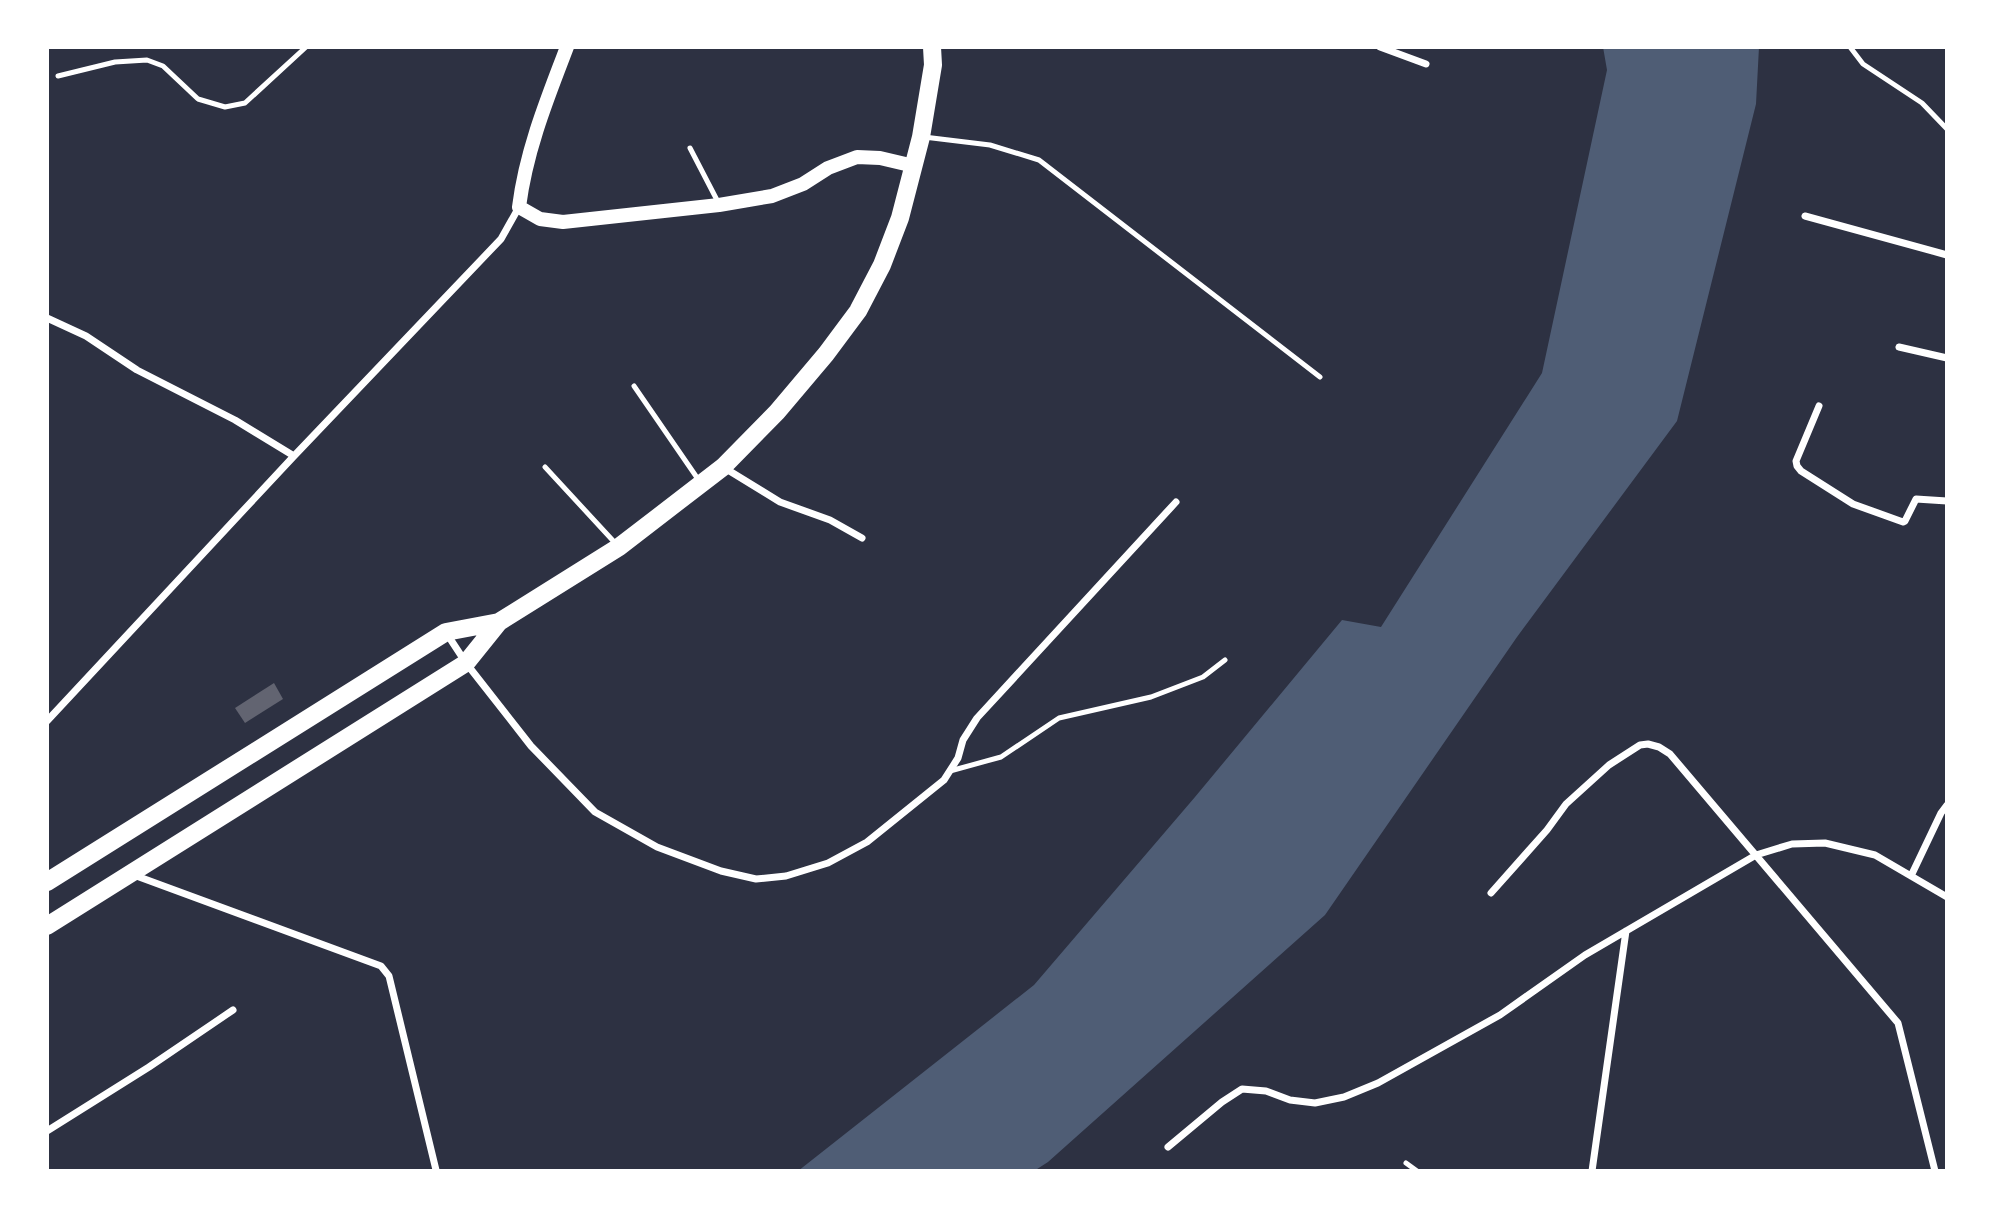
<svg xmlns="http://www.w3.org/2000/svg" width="1994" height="1218" font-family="Signika,sans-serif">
	<rect width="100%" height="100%" fill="#2d3142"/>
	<path fill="#4f5d75" d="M1603,47H1759L1756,104L1677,421L1517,637L1325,915L1048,1162L1034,1171H798L1034,985L1195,797L1342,620L1381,627L1542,373L1607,70Z"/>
	<path fill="#626471" d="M274,683L283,699L245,723L235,708Z"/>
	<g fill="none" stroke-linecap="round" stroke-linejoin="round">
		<path stroke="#fff" stroke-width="5" d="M1850,47L1863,64L1922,103L1947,129
			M58,76L115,62L147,60L163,66L198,99L225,107L245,103L306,47
			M924,137L990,145L1039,160L1320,377
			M690,148L718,202
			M634,386L700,482
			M545,467L617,545
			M950,771L1001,757L1059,718L1151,697L1203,677L1225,660
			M1406,1163L1417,1171"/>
		<path stroke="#fff" stroke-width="7" d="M1380,47L1426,64
			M1805,216L1947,255
			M47,318L86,336L137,370L235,420L294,456
			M1899,347L1947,358
			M1819,406L1796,461L1797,466L1801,471L1853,504L1903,522L1905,521L1916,499L1947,501
			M723,467L780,502L830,520L862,538
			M447,634L466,663L531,746L595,812L657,847L721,871L756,879L786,876L828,863L867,842L944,780L958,758L963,740L977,718L1176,502
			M47,721L294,456L501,239L519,207
			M131,874L381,966L389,976L436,1170
			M1911,876L1941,813L1947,805
			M1491,893L1547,830L1566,804L1609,765L1640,745L1648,744L1659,747L1670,754L1898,1023L1935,1171
			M47,1131L149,1067L233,1010
			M1168,1147L1222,1102L1242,1089L1266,1091L1290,1100L1315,1103L1344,1097L1378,1083L1500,1015L1585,955L1756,855L1792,844L1825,843L1875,855L1947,897
			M1592,1171L1626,931"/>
		<path stroke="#fff" stroke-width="14" d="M567,47C547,99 526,151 519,207L540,219L563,222L719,205L772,196L803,184L828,168L857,157L880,158L914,166"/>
		<path stroke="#fff" stroke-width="18" d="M47,882L446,632L499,622
			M47,926L466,663L499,622L619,547L723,467L777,412L826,354L858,311L882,265L900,218L921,137L933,65L932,47"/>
	</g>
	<rect width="1994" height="1218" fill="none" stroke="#ffffff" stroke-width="98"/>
</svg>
